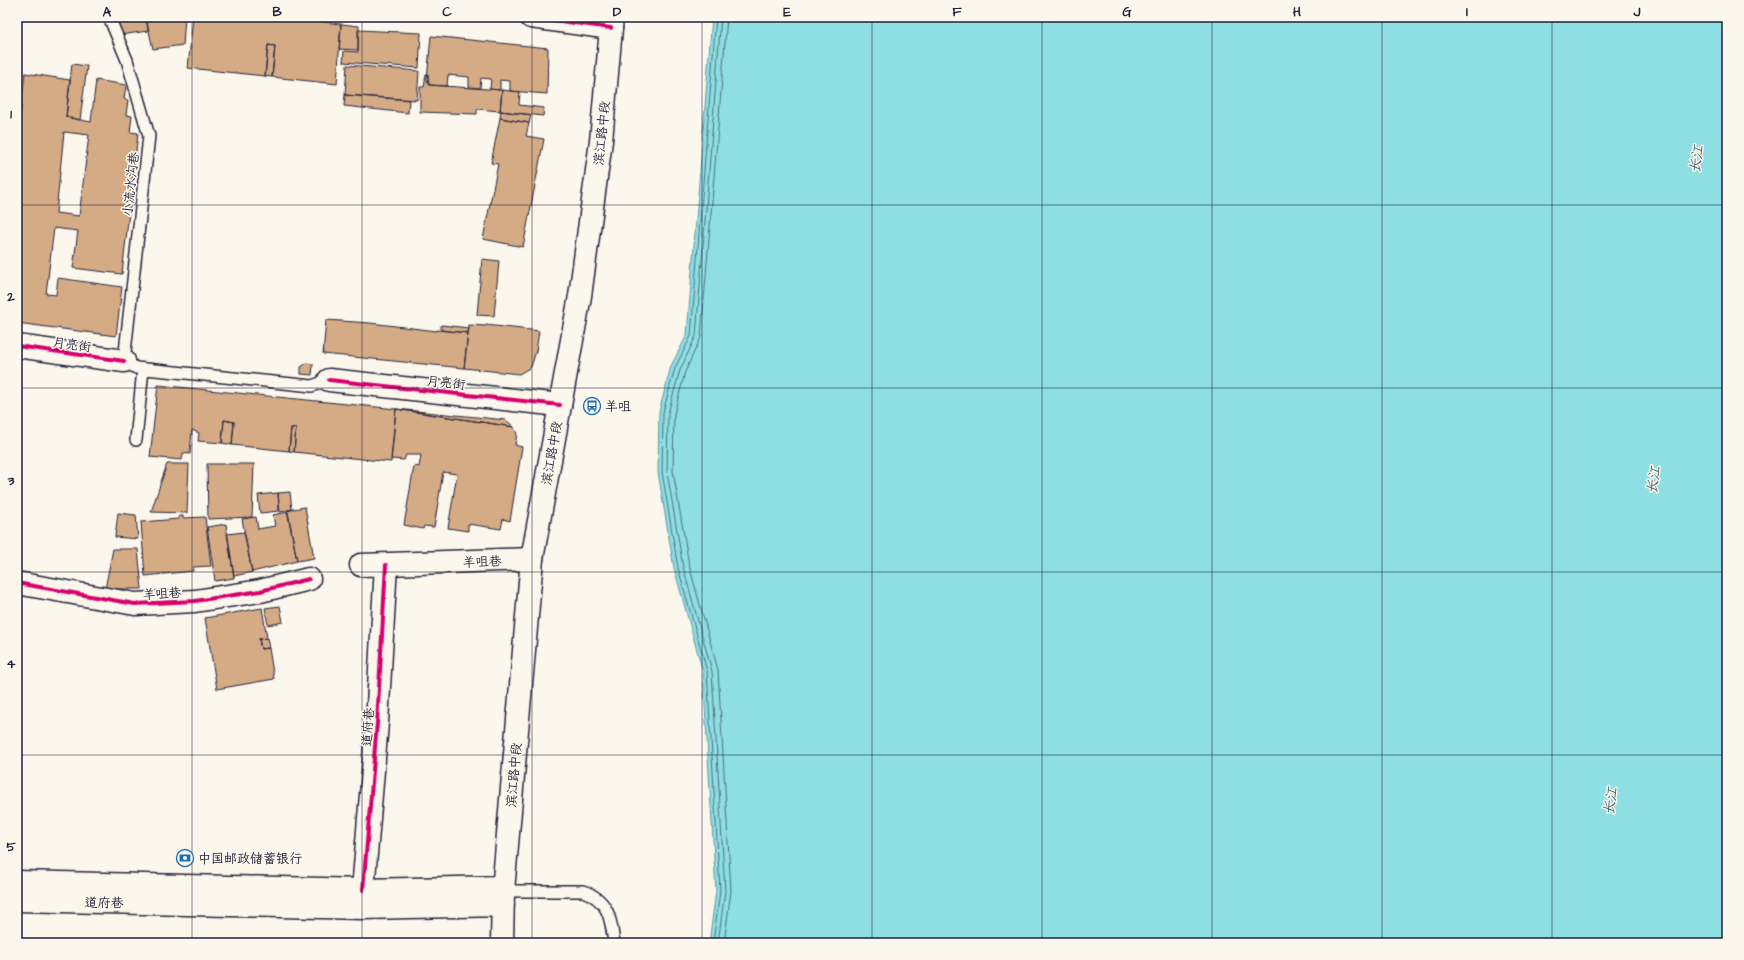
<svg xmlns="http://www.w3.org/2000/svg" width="1744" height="960" font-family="'Architects Daughter','LXGW WenKai TC',sans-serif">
	<rect width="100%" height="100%" fill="#fbf7ec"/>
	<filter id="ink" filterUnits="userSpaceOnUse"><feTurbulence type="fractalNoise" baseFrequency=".025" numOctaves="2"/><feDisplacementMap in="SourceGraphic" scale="8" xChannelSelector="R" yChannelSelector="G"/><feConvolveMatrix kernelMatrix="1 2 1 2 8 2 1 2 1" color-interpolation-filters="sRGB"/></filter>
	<g filter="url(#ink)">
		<path fill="#8ddfe3" stroke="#6293a0" d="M712,17H1727V943H709L716,891L703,672L674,568L658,472L659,412L671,366L687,335Z"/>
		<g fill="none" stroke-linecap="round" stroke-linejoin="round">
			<path stroke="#4d6e7e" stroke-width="1" d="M713,943L720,891L707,671L678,568L662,472L663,412L675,368L691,336L716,17
				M718,943L725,891L712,671L683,567L667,471L668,413L680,370L696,336L721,17
				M724,943L731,891L718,670L689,565L673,471L674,414L685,372L701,337L727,17"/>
		</g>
		<path fill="#d5ab86" stroke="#22223b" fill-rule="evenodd" d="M111,17H146L148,31L120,35Z
			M155,17H185L183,45L153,49L146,18Z
			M193,17H282L341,24L337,84L272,77L275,46L268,45L265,76L188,68Z
			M341,24L359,26L358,50L339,49Z
			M358,30L421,33L419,68L343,62L344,51L358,52Z
			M431,36L548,48L547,94L510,91V81L500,80V90L490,89L491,79L481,78L480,88L469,87V77L448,75L447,86L429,85L427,79Z
			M268,45L275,46L272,77L265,76Z
			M72,64L87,66L80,120L66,117Z
			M347,65L419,71L417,100L345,95Z
			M25,73L70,80L66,117L91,122L96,80L126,85L124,99L128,100L126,115L132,116L130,132L138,133L122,274L73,268L78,231L54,228L46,294L56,295L58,278L122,287L116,336L17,323V142ZM64,132L89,135L79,216L56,213Z
			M426,74H428L429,85L502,90L500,111L477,109V114L420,112V87H424Z
			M502,90L520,92L519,105L544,108L543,116L500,111Z
			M345,95L409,100L408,113L344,106Z
			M501,111L531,115L529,123L500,118Z
			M500,118L529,123L526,136L544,139L523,247L483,239L498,164L491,163Z
			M482,259L499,261L494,316L477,315Z
			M326,320L370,323L437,331V330L468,333L464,368L323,354Z
			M441,325L469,328L468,333L441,330Z
			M469,325L486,326V325L539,331L536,351L531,367L519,374L464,368Z
			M307,363L313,364L312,375L301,374V367Z
			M158,385L396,409L391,462L294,452L296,428H291L289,451L232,445L234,422L224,420L222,443L198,441L199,433L192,430L190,454L183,453L182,460L150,457Z
			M396,409L506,420L514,427Z
			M396,409L514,427L517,434L515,445L522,447L510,521L503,519L501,529L468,524V531L448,528L457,474L443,472L434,527L424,526L423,529L404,525L414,466L419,467L421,455H406L404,460L391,459Z
			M224,420L234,422L232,445L222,443Z
			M291,428H296L294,452L289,451Z
			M167,464H189L187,513L151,512Z
			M207,464H254L252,517L208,519Z
			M290,492L292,510L280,512L278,493Z
			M278,493L279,511L260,513L258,495Z
			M305,507L314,558L297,561L287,510Z
			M288,512L297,561L252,572L242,519L256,517L258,529L275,526L273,515Z
			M118,513L136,515L138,539L115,537Z
			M179,516H183V518L205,517L211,566L193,567V571L145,576L141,522L179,519Z
			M226,524L234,578L215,581L207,527Z
			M244,532L252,572L234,576L227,534Z
			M113,549H138L142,589H105Z
			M280,606L283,622L268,625L265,608Z
			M262,608L267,638L259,639L261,649L269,648L274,679L217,689L205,618Z
			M267,638L269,648L261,649L259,639Z"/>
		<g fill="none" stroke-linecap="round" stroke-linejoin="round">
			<g stroke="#22223b" stroke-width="14">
				<path id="lane" d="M109,17L127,60L149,136L124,361L136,368L312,386L329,380
					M136,440L143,369
					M503,891H583C609,900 611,919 614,943"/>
			</g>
			<g stroke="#22223b" stroke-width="25">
				<path id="street" d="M531,17L611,28
					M17,346L124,361
					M329,380L560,405
					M361,565L532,559
					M17,583L135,604L195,601L260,591L309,579
					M363,890L377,723L386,565"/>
			</g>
			<g stroke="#22223b" stroke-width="25">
				<path id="secondary" d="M17,882L363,890L504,887
					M17,900L363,908L503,905
					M502,943L503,891L532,559L580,296L601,141L612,17"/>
			</g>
			<use href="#lane" stroke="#fbf7ec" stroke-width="11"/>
			<use href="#street" stroke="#fbf7ec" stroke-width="22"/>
			<use href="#secondary" stroke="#fbf7ec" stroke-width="22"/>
			<g stroke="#fbf7ec" stroke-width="6">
				<path id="cycleway" d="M531,17L611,28
					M17,346L124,361
					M329,380L560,405
					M17,583L135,604L195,601L260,591L309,579
					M363,890L377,723L386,565"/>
			</g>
			<use href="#cycleway" stroke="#d6006c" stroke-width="4"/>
		</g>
	</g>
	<path fill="none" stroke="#22223b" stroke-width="1" stroke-opacity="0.55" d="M192,17V943M362,17V943M532,17V943M702,17V943M872,17V943M1042,17V943M1212,17V943M1382,17V943M1552,17V943M17,205H1727M17,388H1727M17,572H1727M17,755H1727"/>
	<defs>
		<g id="bus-ring" transform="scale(0.9)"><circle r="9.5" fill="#fbf7ec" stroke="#1f6fb2" stroke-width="1.5"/><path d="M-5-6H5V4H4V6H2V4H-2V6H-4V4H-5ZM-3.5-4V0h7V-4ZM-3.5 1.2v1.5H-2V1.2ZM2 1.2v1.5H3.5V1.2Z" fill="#1f6fb2"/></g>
		<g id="bank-ring" transform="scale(0.9)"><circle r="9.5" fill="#fbf7ec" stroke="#1f6fb2" stroke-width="1.5"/><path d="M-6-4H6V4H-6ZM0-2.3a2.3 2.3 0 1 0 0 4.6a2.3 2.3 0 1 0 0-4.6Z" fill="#1f6fb2"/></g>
	</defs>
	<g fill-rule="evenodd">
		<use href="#bus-ring" x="592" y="406"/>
		<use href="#bank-ring" x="185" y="858"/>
	</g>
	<g text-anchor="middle" stroke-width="3" stroke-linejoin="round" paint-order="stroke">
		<g font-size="13" fill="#22223b" stroke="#fbf7ec">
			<text transform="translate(601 133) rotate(-84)" y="5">滨江路中段</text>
			<text transform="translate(130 184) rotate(-84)" y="5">小流水沟巷</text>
			<text transform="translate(72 344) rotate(8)" y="5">月亮街</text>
			<text transform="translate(446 382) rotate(6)" y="5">月亮街</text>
			<text transform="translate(551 453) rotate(-80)" y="5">滨江路中段</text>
			<text transform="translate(482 561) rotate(-2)" y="5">羊咀巷</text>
			<text transform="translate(162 593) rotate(-4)" y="5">羊咀巷</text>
			<text transform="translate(367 727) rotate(-86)" y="5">道府巷</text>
			<text transform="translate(513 775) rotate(-85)" y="5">滨江路中段</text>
			<text transform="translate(104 902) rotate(1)" y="5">道府巷</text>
		</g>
		<g font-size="13" fill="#22223b" stroke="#fbf7ec" text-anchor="start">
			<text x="605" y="411">羊咀</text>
			<text x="198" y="863">中国邮政储蓄银行</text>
		</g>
		<g font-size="14" font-style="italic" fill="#425b6d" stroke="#fbf7ec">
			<text transform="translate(1696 159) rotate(-82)" y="5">长江</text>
			<text transform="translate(1653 480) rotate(-82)" y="5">长江</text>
			<text transform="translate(1610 801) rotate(-82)" y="5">长江</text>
		</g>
	</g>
	<rect width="1744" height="960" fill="none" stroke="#fbf7ec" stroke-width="44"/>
	<rect x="22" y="22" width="1700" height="916" fill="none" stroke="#22223b" stroke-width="1.5"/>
	<g font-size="13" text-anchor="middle" font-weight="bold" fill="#22223b">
		<text x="107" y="16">A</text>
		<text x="277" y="16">B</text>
		<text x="447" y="16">C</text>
		<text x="617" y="16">D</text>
		<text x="787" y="16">E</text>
		<text x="957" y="16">F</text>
		<text x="1127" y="16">G</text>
		<text x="1297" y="16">H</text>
		<text x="1467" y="16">I</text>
		<text x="1637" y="16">J</text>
		<text x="11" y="118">1</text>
		<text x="11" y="301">2</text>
		<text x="11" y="485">3</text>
		<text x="11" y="668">4</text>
		<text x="11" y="851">5</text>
	</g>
</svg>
